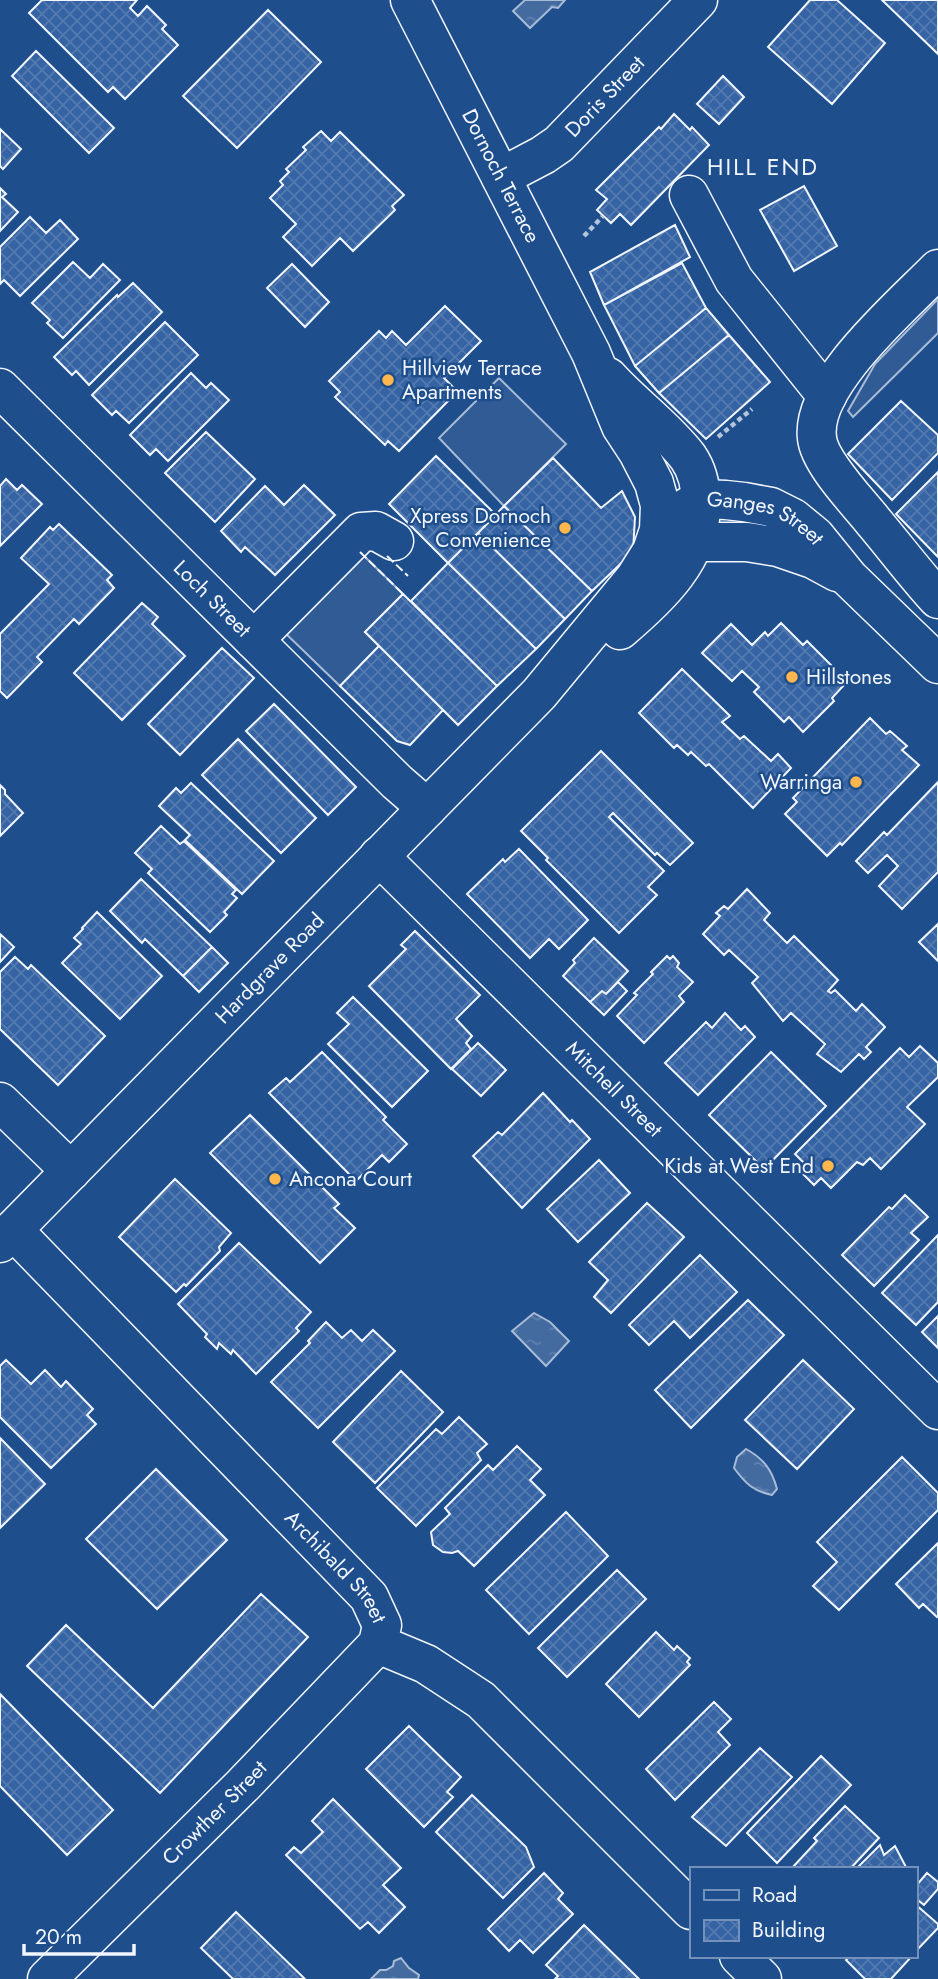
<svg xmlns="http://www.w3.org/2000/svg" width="938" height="1979" font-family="Jost,sans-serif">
	<defs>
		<pattern id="water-ripples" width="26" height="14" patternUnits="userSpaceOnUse" patternTransform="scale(1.75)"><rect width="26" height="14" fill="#446ba0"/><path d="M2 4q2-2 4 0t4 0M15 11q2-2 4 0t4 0" fill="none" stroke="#5f81ae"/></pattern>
		<pattern id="building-cross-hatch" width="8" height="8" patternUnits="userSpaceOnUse" patternTransform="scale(1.75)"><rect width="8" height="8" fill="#3563a3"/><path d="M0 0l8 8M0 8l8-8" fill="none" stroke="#537ab1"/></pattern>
	</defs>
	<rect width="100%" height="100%" fill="#1f4e8c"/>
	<path fill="#305b95" stroke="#a8bbd7" stroke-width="2" d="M938,299V333L853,417L848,411L875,364Z
		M499,378L566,444L504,506L439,438Z
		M359,551L403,594L365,632L379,646L340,686L282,630Z"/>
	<path fill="url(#water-ripples)" stroke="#a8bbd7" stroke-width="2" d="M525,0H565L558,8L552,7L530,28L513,11Z
		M534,1313L550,1322L569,1341L546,1366L512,1331Z
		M746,1449C764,1459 772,1470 777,1489L772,1495C753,1491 746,1484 734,1468L737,1457Z
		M401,1958L409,1968L419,1975L418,1979H371L380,1970H386L393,1966L394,1961Z"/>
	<path fill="url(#building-cross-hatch)" stroke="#f2f6ff" stroke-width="2" d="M42,0H137L130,8L138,16L147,6L166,25L162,29L178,45L125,99L113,87L108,92L29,13Z
		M810,0H837L885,43L832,104L768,47Z
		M882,0H938V54Z
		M268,10L321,62L237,148L183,96Z
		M36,51L114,128L89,153L12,76Z
		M723,76L744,97L719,124L697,104Z
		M674,114L690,130L692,127L709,145L631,225L620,214L611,223L597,210L607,199L596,190L659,127L661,129Z
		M0,129L21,149L3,169L0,166Z
		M321,131L331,141L340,132L404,195L392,206L395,210L353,251L340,238L312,266L283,237L296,224L270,198L283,185L280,181L289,172L286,169L306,150L303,147Z
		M804,186L837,246L794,271L760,210Z
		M0,188L6,194L2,197L18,212L0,231Z
		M30,217L46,233L60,220L78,239L20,296L4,280L0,284V247Z
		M675,225L690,257L604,305L590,272Z
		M73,262L90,278L103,264L120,280L63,338L47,323L50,320L32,303Z
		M682,263L706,308L635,366L604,305Z
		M292,264L329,302L305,327L267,288Z
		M133,283L162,312L89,385L76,371L72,375L54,357L117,295L118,297Z
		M445,306L481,341L444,378L453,387L446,394L451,398L399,451L388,441L385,445L335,397L340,392L329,381L379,331L386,338L392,331L406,345Z
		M706,308L729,335L659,393L635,366Z
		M165,322L198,355L129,423L116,411L112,415L92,395Z
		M729,335L770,382L706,439L659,393Z
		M191,373L206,388L211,383L229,400L168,461L156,449L150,455L130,435Z
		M901,401L938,435V453L892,500L848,454Z
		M206,432L255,479L215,522L165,473Z
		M436,456L496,515L448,563L389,504Z
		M553,458L601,508L622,491L635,517L633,552L592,591L504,506Z
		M938,472V557L896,514Z
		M6,479L17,490L22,485L42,504L0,546V486Z
		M304,485L335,515L275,575L245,547L241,552L221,531L265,486L284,505Z
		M504,506L592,591L565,619L478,533Z
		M59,524L112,575L107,580L114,588L79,624L74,619L37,657L42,662L7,698L0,691V634L49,584L21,558L50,527L53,530Z
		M478,533L565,619L536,649L448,563Z
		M448,563L536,649L497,686L411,601Z
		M403,594L497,686L458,725L365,632Z
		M142,603L158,617L152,624L185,656L122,720L74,673Z
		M781,623L803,645L807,641L834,668L831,672L844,685L832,698L834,701L803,732L789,717L784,722L754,692L759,687L742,671L732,681L702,653L731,624L752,645L765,632L768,636Z
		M379,646L443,710L410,745L397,741L340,686Z
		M222,648L254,678L180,755L148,724Z
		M682,669L730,716L722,722L740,739L744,736L771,761L778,754L791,768L753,808L709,764L706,766L691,752L688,755L677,745L674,748L639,713Z
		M274,704L356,787L328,815L246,731Z
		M870,718L886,734L890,731L907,746L902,750L919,765L842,845L840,843L827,856L785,814L797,802L793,798Z
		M238,739L316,818L281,853L202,775Z
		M601,751L693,843L670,865L657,853L655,855L613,813L609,817L664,871L648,887L657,895L619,933L546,860L548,858L521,831Z
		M938,782V872L902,909L879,886L898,866L887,855L868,873L856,861L884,832L887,835Z
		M191,783L274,861L242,894L185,840L190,835L159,806L176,788L181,793Z
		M0,785L5,790V794L23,813L0,836Z
		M161,826L180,844L184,841L236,890L232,894L237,898L224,912L227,915L210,932L148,873L152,869L135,853Z
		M519,849L588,920L559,949L549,939L530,958L467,894L503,859L505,862Z
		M141,879L212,947L183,976L145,939L142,943L110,911Z
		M747,889L770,913L764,920L787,943L794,936L838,980L828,991L831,993L835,990L856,1011L862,1004L885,1027L866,1047L871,1052L864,1059L859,1054L841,1072L817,1054L825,1044L791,1013L783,1021L752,983L758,977L729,950L724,955L703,934L720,916L716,913L724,906L728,909Z
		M97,912L162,976L120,1019L62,963L81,944L74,938L83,929L82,928Z
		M938,924V961L919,942Z
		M415,931L480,995L456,1019L472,1036L466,1043L471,1049L451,1069L369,986L406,949L401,945Z
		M0,934L14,947L0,962Z
		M594,938L628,971L606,994L602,991L590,1002L563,976L575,963L573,960Z
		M212,947L228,963L199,992L183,976Z
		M667,956L670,959L673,956L679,963L677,967L693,982L679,996L684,1002L644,1043L617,1016L637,995L634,993L653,974L651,972Z
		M15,957L28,969L31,965L105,1036L58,1085L0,1029V972Z
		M618,982L627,991L604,1015L590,1002L602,991L606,994Z
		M353,997L428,1071L392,1107L328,1044L349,1024L337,1013Z
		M725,1013L741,1030L745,1026L755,1037L698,1095L665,1063L706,1022L712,1028Z
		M478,1043L506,1070L481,1096L452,1069Z
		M920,1046L938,1063V1077L907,1107L925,1124L881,1169L870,1158L863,1165L857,1162L831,1188L821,1178L814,1185L800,1171L806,1165L795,1154L900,1048L909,1057Z
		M322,1052L386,1117L383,1120L407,1144L389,1162L382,1155L356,1181L269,1093L286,1078L290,1082Z
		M771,1052L826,1106L764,1169L709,1115Z
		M543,1093L570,1122L572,1120L590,1139L522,1208L473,1156L498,1132L502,1135Z
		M250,1115L339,1204L334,1208L355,1228L320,1263L210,1153Z
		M599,1160L630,1193L578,1242L547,1209Z
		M175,1179L231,1233L219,1247L220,1251L186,1286L184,1284L176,1292L119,1237Z
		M905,1195L928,1217L911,1233L919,1240L874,1286L842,1255L889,1207L892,1209Z
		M647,1203L684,1237L611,1313L594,1297L608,1280L589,1262Z
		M938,1235V1302L916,1325L882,1293Z
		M239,1243L311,1312L296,1328L299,1331L256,1374L233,1350L231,1354L219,1343L217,1349L205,1337L207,1334L178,1304Z
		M700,1255L737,1292L690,1338L674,1321L649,1345L629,1325Z
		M748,1300L784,1335L691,1428L655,1390Z
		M938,1316V1348L922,1332Z
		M326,1322L342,1338L351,1330L362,1341L373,1330L395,1351L318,1428L271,1382L310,1343L308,1341Z
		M6,1360L31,1384L45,1370L61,1387L66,1381L93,1409L87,1415L96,1424L51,1468L0,1417V1366Z
		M803,1360L854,1409L797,1469L745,1420Z
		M401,1371L443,1412L375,1483L333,1442Z
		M459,1417L487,1444L477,1453L481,1460L416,1526L377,1488L436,1429L442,1434Z
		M0,1438L45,1484L0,1528Z
		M517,1446L541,1469L530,1480L545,1495L474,1566L458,1551L452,1553L443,1552L433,1545L431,1532L450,1514L445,1508L488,1465L493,1470Z
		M902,1457L938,1493V1510L839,1610L813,1586L837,1562L817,1542Z
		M156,1469L227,1540L157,1609L86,1539Z
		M566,1512L608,1556L529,1634L486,1590Z
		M938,1543V1616L937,1617L923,1604L919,1608L896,1584Z
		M617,1570L646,1599L567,1677L538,1648Z
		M261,1594L308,1637L160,1793L27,1666L66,1625L153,1708Z
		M656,1632L674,1650L677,1646L690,1658L687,1662L690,1665L639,1717L606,1684Z
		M0,1694L113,1810L67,1855L0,1786Z
		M714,1702L731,1719L718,1732L730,1745L675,1800L646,1769Z
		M409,1726L461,1777L447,1792L453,1797L424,1827L366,1769Z
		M760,1748L792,1777L726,1846L692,1817Z
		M821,1756L851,1785L777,1863L747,1833Z
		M472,1795L526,1847L534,1867L503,1898L436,1832Z
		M333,1799L401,1868L383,1885L405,1907L379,1933L368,1922L360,1929L286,1855L294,1847L301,1853L323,1832L312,1821Z
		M845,1806L879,1838L850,1869H791L817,1841L814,1838Z
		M880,1845L884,1855L895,1846L907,1869H856Z
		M544,1873L563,1893L558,1899L573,1914L533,1953L520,1940L509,1951L488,1929Z
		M927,1873L938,1882V1889L924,1905L915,1898V1887Z
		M915,1904L938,1924V1928L915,1952Z
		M236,1912L305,1979H233L201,1948Z
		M584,1925L639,1979H555L558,1976L546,1965Z
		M850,1956H912L891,1979H865L846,1960Z"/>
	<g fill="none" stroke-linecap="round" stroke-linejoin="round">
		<g stroke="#f2f6ff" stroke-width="41">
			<g id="minor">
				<path id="s1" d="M501,177L543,155L559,144L698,0"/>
				<path d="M689,195L734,280L827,396"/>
				<path d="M938,269C902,306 810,384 817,438C819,462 858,502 873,521C895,547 915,574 938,599"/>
				<path d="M608,377C633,405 665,427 688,457C697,470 701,487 701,503C702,557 659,597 620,630"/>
				<path id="s2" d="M0,388L397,782L427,808"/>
				<path id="s3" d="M679,512L701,499L726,500L744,502L771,507L793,518L815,536L849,578L938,664"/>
				<path d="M675,531L695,542H747L778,547L813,559L837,572"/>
				<path d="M254,640L361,532L376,531L394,541"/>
				<path id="s4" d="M379,856L938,1410"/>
				<path d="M0,1102L71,1171"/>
				<path id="s5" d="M13,1230L369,1597L382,1625L378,1644L426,1664L481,1700L691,1910"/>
				<path id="s6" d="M0,1243L539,694L635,578L652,551L659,530L660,505L654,483L638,452L621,426L591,353L410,0"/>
				<path d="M739,1956L762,1979"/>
				<path id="s7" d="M47,1979L243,1785L378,1644"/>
			</g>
		</g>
		<path stroke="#b3c4dc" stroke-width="4.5" stroke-dasharray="5 3.5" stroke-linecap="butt" d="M584,236L603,216
			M718,437L752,409"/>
		<use href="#minor" stroke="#1f4e8c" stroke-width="38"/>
		<path stroke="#f2f6ff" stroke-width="2" stroke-dasharray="9 3.5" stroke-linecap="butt" d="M360,552L403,594
			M387,556L408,576"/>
	</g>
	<g fill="#ffb74d" stroke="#1f4e8c" stroke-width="2.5">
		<circle cx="388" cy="380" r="7"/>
		<circle cx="565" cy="528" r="7"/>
		<circle cx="792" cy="677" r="7"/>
		<circle cx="856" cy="782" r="7"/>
		<circle cx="828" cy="1166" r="7"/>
		<circle cx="275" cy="1179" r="7"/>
	</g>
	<g text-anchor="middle" stroke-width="5" stroke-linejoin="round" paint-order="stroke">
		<g font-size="21" fill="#f2f6ff" stroke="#1f4e8c">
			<text dy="7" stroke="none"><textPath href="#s1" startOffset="133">Doris Street</textPath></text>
			<text transform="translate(501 176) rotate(63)" y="7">Dornoch Terrace</text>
			<text dy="7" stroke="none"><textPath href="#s3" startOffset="94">Ganges Street</textPath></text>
			<text dy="7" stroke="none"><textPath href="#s2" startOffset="299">Loch Street</textPath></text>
			<text dy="7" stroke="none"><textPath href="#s6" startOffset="385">Hardgrave Road</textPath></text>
			<text dy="7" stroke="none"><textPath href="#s4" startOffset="331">Mitchell Street</textPath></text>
			<text dy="7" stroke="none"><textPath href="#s5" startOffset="467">Archibald Street</textPath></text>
			<text dy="7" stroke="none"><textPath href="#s7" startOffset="236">Crowther Street</textPath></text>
		</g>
		<g font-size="21" fill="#f2f6ff" stroke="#1f4e8c" text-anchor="start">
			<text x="402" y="375">Hillview Terrace<tspan x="402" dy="24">Apartments</tspan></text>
			<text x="551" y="523" text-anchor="end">Xpress Dornoch<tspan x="551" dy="24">Convenience</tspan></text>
			<text x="806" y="684">Hillstones</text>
			<text x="842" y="789" text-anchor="end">Warringa</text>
			<text x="814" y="1173" text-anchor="end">Kids at West End</text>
			<text x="289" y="1186">Ancona Court</text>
		</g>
		<g font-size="23" letter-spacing="2" fill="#f2f6ff" stroke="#1f4e8c">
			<text x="763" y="175">HILL END</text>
		</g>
	</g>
	<rect x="690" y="1867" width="228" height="91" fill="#1f4e8c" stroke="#7391ba" stroke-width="2"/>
	<rect x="704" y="1890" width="35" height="10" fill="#1f4e8c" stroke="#7391ba" stroke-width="2"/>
	<text x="752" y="1902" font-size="21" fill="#f2f6ff">Road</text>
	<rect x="704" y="1920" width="35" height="21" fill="url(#building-cross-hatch)" stroke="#7391ba" stroke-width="2"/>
	<text x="752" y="1937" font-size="21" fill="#f2f6ff">Building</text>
	<path d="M24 1944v10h110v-10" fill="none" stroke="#f2f6ff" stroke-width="3.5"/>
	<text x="35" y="1944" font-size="21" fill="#f2f6ff" stroke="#1f4e8c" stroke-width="5" paint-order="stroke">20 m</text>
</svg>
